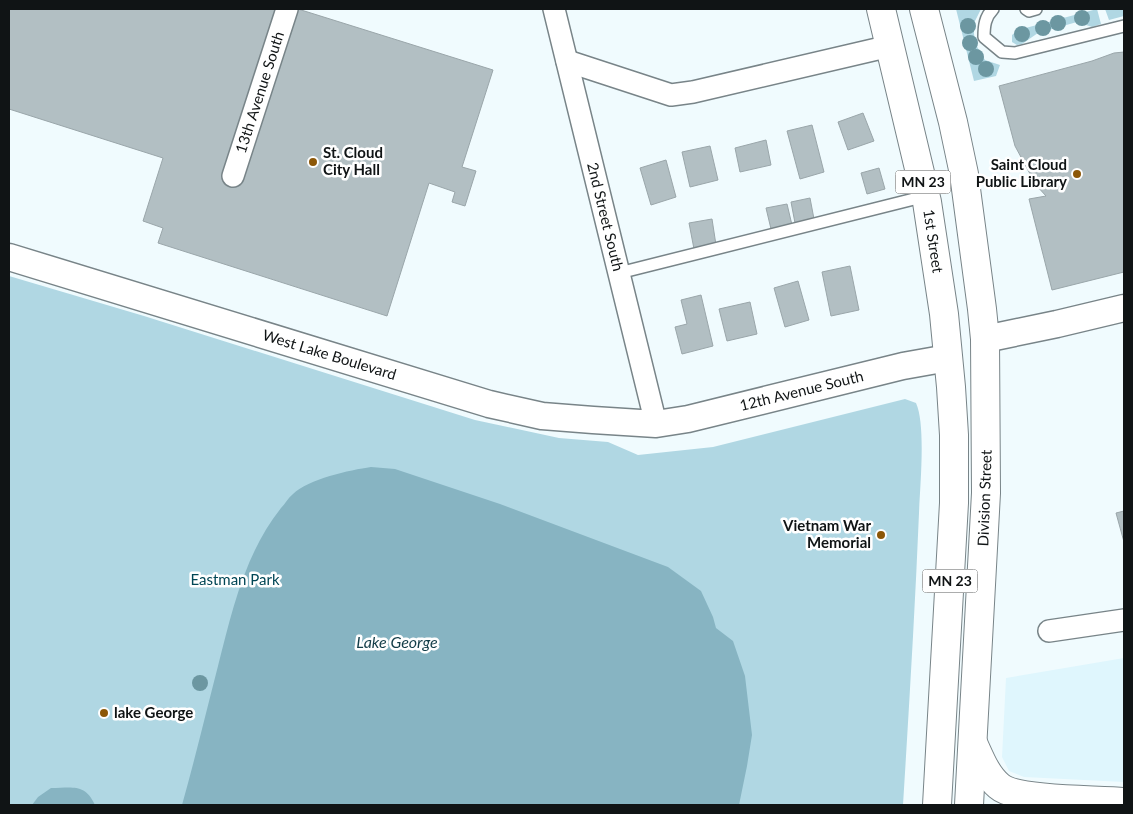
<svg xmlns="http://www.w3.org/2000/svg" width="1133" height="814" font-family="Lato,sans-serif">
	<rect width="100%" height="100%" fill="#f0fbfe"/>
	<path fill="#dff6fd" d="M1124,658V782L1024,777L1009,771L1002,757L1006,678Z"/>
	<path fill="#b0d7e3" d="M956,9H981L974,23V34L976,45L985,60L1000,65L996,76L974,81Z
		M1097,9L1101,24L1092,27L1077,22L1038,33L1022,44L1017,45L1012,42V35L1018,30Z
		M1105,9H1124V16L1109,20Z
		M9,276L144,316L475,420L559,438L608,442L638,455L713,447L905,399L916,403C926,425 920,486 919,513C915,610 909,708 903,805H9Z"/>
	<path fill="#87b4c2" d="M371,467L395,469L500,504L668,567L701,591L713,617L716,628L733,641L745,676L752,735L747,766L739,805H182C195,759 206,712 218,666C232,611 245,553 281,508C285,504 288,498 293,494C308,479 350,470 371,467Z
		M51,788C72,788 85,783 95,805H32L38,797Z"/>
	<path fill="#b2bfc3" stroke="#9aa6aa" d="M9,9H298L493,70L462,167L476,171L465,206L452,202L455,192L429,183L387,316L158,243L163,228L143,221L163,158L9,109Z
		M1124,52V272L1052,290L1029,199L1046,196L1036,185L1015,146L999,86L1092,61L1114,53Z
		M863,113L874,141L848,150L838,122Z
		M812,125L824,172L800,179L787,131Z
		M766,140L771,165L740,172L735,148Z
		M710,146L718,180L690,187L682,152Z
		M666,160L676,197L651,205L640,168Z
		M879,168L885,189L867,194L861,173Z
		M810,198L814,219L795,223L791,202Z
		M787,204L792,225L771,229L766,208Z
		M712,219L716,245L694,249L689,223Z
		M850,266L859,310L831,316L822,272Z
		M798,281L809,320L785,327L774,288Z
		M701,295L713,346L682,354L675,327L687,324L681,300Z
		M750,302L757,334L727,341L719,309Z
		M1124,511V542L1116,513Z"/>
	<g fill="none" stroke-linecap="round" stroke-linejoin="round">
		<g stroke="#788488" stroke-width="14">
			<path id="service" d="M993,9C985,17 984,26 984,37L1002,52L1015,53L1124,26
				M1026,9L1029,11L1036,9
				M619,273L926,196"/>
		</g>
		<g stroke="#788488" stroke-width="24">
			<g id="minor">
				<path id="s1" d="M554,9L656,424"/>
				<path d="M567,61L671,95L693,92L890,46"/>
				<path id="s2" d="M233,176L287,9"/>
				<path d="M1049,631L1124,620"/>
			</g>
		</g>
		<g stroke="#788488" stroke-width="29">
			<g id="tertiary">
				<path id="s3" d="M9,257L489,404L542,416L593,420L656,424L688,419L903,366L948,358"/>
				<path d="M985,339L1057,324L1124,308"/>
			</g>
		</g>
		<g stroke="#788488" stroke-width="30">
			<g id="trunk">
				<path id="s4" d="M881,9L927,202L944,314L951,387L954,435V503L937,805"/>
				<path d="M924,9L953,122L964,174L982,309L985,339L986,493L969,805"/>
				<path d="M973,743C980,758 986,775 999,786C1017,802 1096,799 1124,802"/>
			</g>
		</g>
		<use href="#service" stroke="#fff" stroke-width="11"/>
		<use href="#minor" stroke="#fff" stroke-width="21"/>
		<use href="#tertiary" stroke="#fff" stroke-width="26"/>
		<use href="#trunk" stroke="#fff" stroke-width="28"/>
	</g>
	<g fill="#6c97a1">
		<circle cx="1082" cy="18" r="8"/>
		<circle cx="1058" cy="23" r="8"/>
		<circle cx="968" cy="26" r="8"/>
		<circle cx="1043" cy="28" r="8"/>
		<circle cx="1022" cy="34" r="8"/>
		<circle cx="970" cy="43" r="8"/>
		<circle cx="976" cy="57" r="8"/>
		<circle cx="986" cy="69" r="8"/>
		<circle cx="200" cy="683" r="8"/>
	</g>
	<g fill="#8c5707" stroke="#fff" stroke-width="2">
		<circle cx="313" cy="162" r="5"/>
		<circle cx="1077" cy="174" r="5"/>
		<circle cx="881" cy="535" r="5"/>
		<circle cx="104" cy="713" r="5"/>
	</g>
	<g text-anchor="middle" stroke-width="5" stroke-linejoin="round" paint-order="stroke">
		<g fill="#fff" stroke="#585a5b" stroke-width="1">
			<rect x="895.5" y="170.5" width="55" height="23" rx="4"/>
			<rect x="922.5" y="569.5" width="55" height="23" rx="4"/>
		</g>
		<g font-size="14" font-weight="bold" fill="#101415">
			<text x="923" y="187">MN 23</text>
			<text x="950" y="586">MN 23</text>
		</g>
		<g font-size="15" fill="#101415" stroke="#fff">
			<text dy="5" stroke="none"><textPath href="#s2" startOffset="88">13th Avenue South</textPath></text>
			<text dy="5" stroke="none"><textPath href="#s1" startOffset="214">2nd Street South</textPath></text>
			<text dy="5" stroke="none"><textPath href="#s4" startOffset="238">1st Street</textPath></text>
			<text dy="5" stroke="none"><textPath href="#s3" startOffset="335">West Lake Boulevard</textPath></text>
			<text dy="5" stroke="none"><textPath href="#s3" startOffset="820">12th Avenue South</textPath></text>
			<text transform="translate(985 498) rotate(-88)" y="5">Division Street</text>
		</g>
		<g font-size="15" font-weight="bold" fill="#101415" stroke="#fff" text-anchor="start">
			<text x="323" y="158">St. Cloud<tspan x="323" dy="17">City Hall</tspan></text>
			<text x="1067" y="170" text-anchor="end">Saint Cloud<tspan x="1067" dy="17">Public Library</tspan></text>
			<text x="871" y="531" text-anchor="end">Vietnam War<tspan x="871" dy="17">Memorial</tspan></text>
			<text x="114" y="718">lake George</text>
		</g>
		<g font-size="15" fill="#004655" stroke="#fff">
			<text x="235" y="585">Eastman Park</text>
		</g>
		<g font-size="16" font-style="italic" fill="#143e49" stroke="#fff">
			<text x="397" y="648">Lake George</text>
		</g>
	</g>
	<rect width="1133" height="814" fill="none" stroke="#101415" stroke-width="20"/>
</svg>
